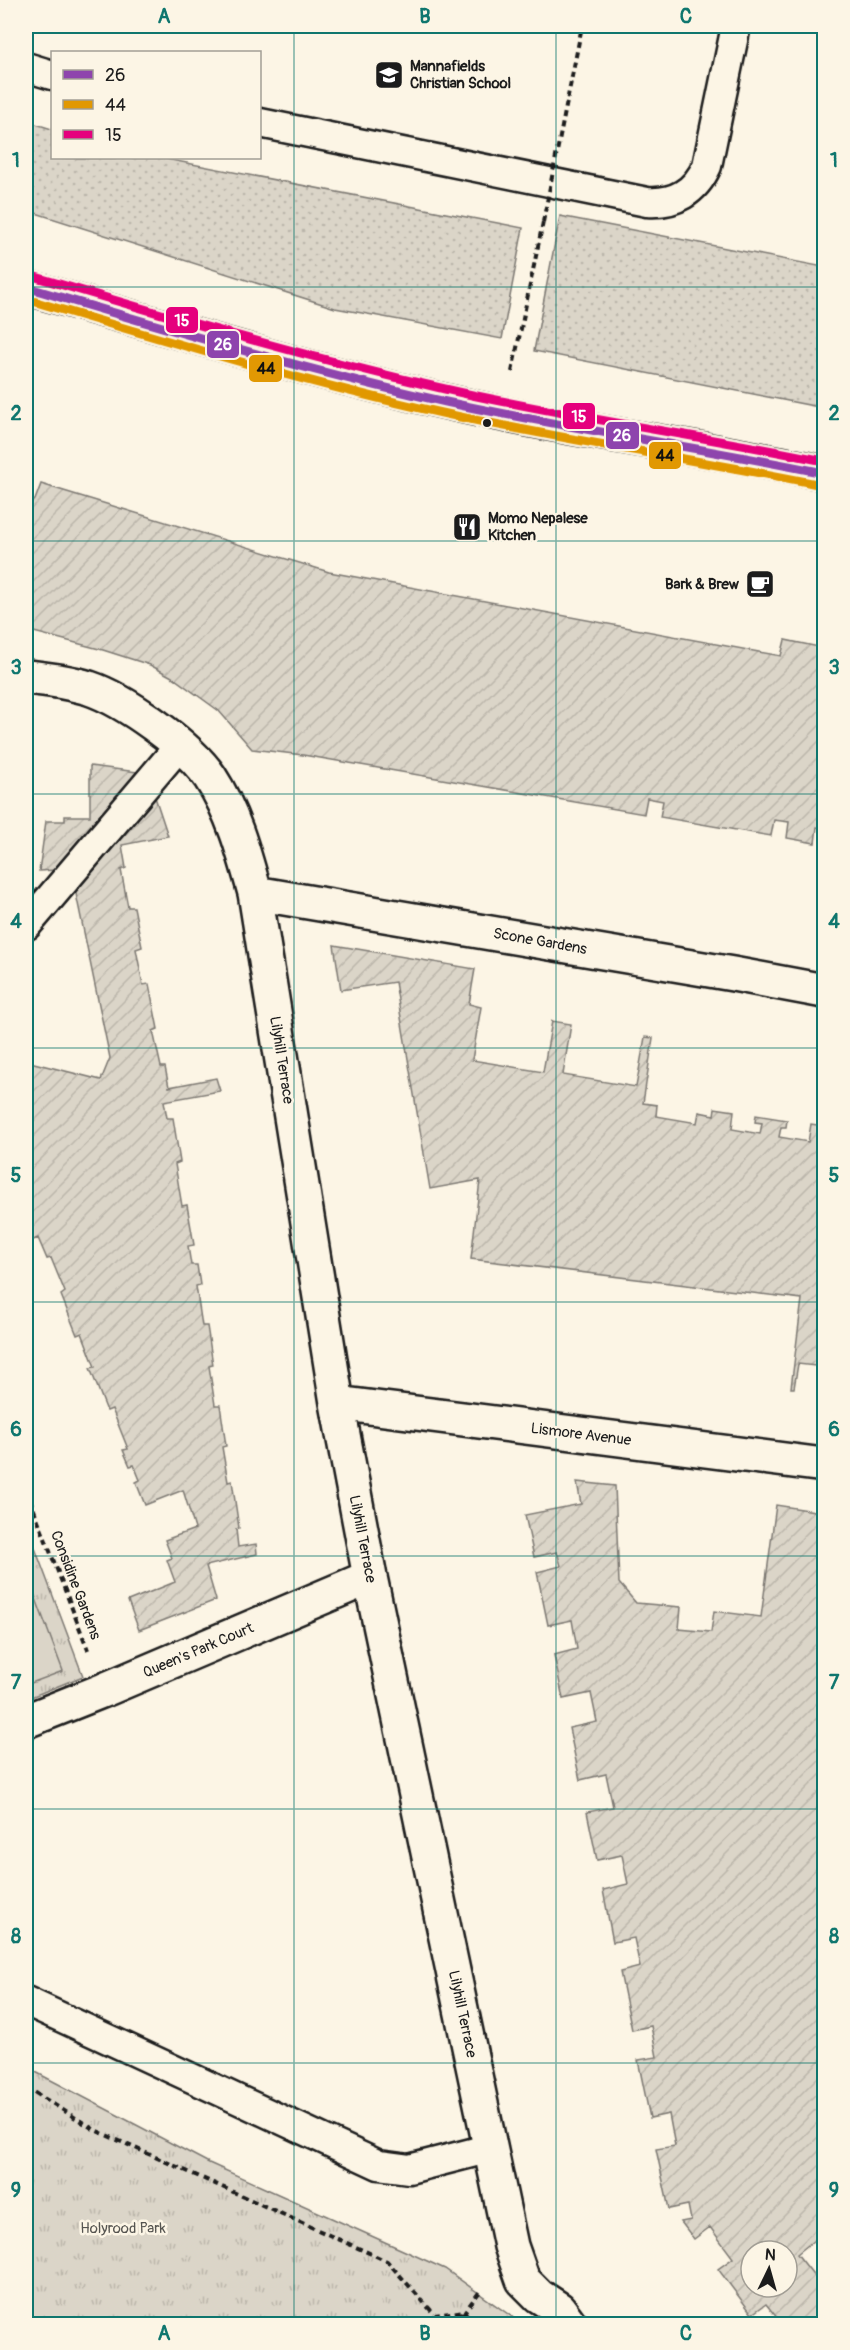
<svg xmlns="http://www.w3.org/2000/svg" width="850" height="2350" font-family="Pangolin,sans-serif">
	<defs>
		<pattern id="grass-dots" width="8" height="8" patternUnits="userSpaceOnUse" patternTransform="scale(1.5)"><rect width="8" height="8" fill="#dbd5c8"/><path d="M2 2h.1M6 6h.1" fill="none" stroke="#bbb6ab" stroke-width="1.8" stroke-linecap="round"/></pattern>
		<pattern id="park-tufts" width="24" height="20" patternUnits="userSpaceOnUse" patternTransform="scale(1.5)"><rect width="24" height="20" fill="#dbd5c8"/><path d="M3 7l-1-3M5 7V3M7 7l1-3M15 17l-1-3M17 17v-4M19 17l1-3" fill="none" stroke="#bbb6ab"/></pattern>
		<pattern id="garden-furrows" width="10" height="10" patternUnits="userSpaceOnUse" patternTransform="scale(1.5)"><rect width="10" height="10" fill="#dbd5c8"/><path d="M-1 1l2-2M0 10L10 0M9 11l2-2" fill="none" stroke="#bbb6ab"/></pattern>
	</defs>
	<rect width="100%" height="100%" fill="#fcf5e5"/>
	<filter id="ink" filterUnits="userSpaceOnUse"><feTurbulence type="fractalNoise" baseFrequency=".0167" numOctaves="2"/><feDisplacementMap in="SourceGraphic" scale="12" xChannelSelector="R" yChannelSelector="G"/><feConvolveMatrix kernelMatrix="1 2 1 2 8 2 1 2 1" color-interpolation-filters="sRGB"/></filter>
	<g filter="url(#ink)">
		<path fill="url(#grass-dots)" stroke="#7c7872" stroke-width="1.5" d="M26,121L52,129V158H161L523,228L502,339L335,308L26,210Z
			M560,216L824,267V408L534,351Z"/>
		<path fill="url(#park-tufts)" stroke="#7c7872" stroke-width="1.5" d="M26,1524L83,1676L26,1699Z
			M26,2067L209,2163L445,2269L522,2324H26Z"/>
		<path fill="url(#garden-furrows)" stroke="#7c7872" stroke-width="1.5" fill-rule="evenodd" d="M41,484L329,572L781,656L785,640L824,648V828L817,827L815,843L787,838L789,822L774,820L771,836L660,817L663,801L647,798L644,814L303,755L252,749L219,711L172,677L150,665L103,650L26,630V504L35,500Z
			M90,766L146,773L56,870L39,871L46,821H65V816H90Z
			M155,797L168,836L122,845L126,868L121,870L128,907H134L142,947L136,949L143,985L149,984L158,1029L153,1031L161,1067H165L169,1087L216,1078L220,1091L164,1101L167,1118H173L180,1162L175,1164L182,1206L187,1205L194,1245L188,1246L191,1265H197L200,1285L196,1286L202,1326H207L213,1365L209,1366L215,1405H220L226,1446L222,1447L228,1482L232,1481L239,1528L236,1529L238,1547L256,1544L257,1554L206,1566L216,1600L139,1630L128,1601L175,1582L167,1560L172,1558L165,1540L195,1529L183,1490L145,1505L136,1482L140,1480L134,1465L130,1466L123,1450L128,1449L112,1409L107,1411L90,1368L95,1367L82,1333L77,1335L61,1295L65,1292L51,1258L47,1259L38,1238L26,1243V1061L101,1080L110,1058L74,884Z
			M334,945L475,969L469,1004L481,1007L472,1060L543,1072L552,1021L571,1024L563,1075L636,1087L645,1037L653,1038L643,1103L657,1105L656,1116L697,1123L699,1112L714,1115L715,1108L734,1111L732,1129L760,1134L762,1123L755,1122L756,1115L787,1120L786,1127H781L779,1137L808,1142L811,1124L824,1126V1367L798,1364L794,1388H791L802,1299L471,1259L480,1180L430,1189L395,982L341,990Z
			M577,1482L615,1486L619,1583L636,1603L681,1607L679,1629L711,1632L714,1611L761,1617L776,1505L821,1512L820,1527H824V2232L797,2254L824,2288V2324H782L766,2304L752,2314L718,2269L733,2258L710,2227L694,2239L681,2222L691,2220L688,2205L669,2209L656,2149L675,2146L669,2114L650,2118L638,2060L657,2057L651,2026L632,2030L620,1972L640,1967L634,1938L613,1942L603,1890L628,1884L622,1855L597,1860L587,1812L613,1807L606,1774L580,1780L569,1728L597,1722L591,1693L563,1699L554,1655L577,1649L572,1620L548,1625L537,1572L561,1566L557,1552L534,1557L525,1515L581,1504ZM751,2251H787V2287H751Z"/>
		<path fill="#dbd5c8" stroke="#7c7872" stroke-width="1.5" d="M26,1572L63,1671L26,1685Z"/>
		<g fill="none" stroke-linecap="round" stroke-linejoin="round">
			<g stroke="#1c1c1c" stroke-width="33">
				<path id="service" d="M26,67L52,75
					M260,123L647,202C675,204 695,192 707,166L736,26
					M27,925L180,745
					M26,2001L379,2165L409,2169L491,2148"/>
			</g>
			<g stroke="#1c1c1c" stroke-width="38">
				<path id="minor" d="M26,677C47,679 69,682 89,688C125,700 189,746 210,777C233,812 244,853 255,893L337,1403L370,1577L511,2246L523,2280L539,2296L559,2309L570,2324
					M255,893L733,974L824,991
					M337,1403L824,1465
					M26,1721L104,1690L370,1577"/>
			</g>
			<g stroke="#1c1c1c" stroke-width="38">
				<path id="primary" d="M26,287C184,333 342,381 503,414C610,436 718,450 824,473"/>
			</g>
			<path stroke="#1c1c1c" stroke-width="4" stroke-dasharray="6 4.5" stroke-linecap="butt" d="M512,372L543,222
				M26,1489L88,1650
				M26,2087L95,2130L387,2261L435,2315L465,2311
				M465,2312L473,2324
				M284,2324L343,2322L379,2324
				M439,2324L463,2313
				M460,2324L465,2311L481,2290"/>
			<use href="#service" stroke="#fcf5e5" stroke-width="28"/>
			<use href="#minor" stroke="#fcf5e5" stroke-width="33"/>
			<use href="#primary" stroke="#fcf5e5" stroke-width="33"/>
			<path stroke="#1c1c1c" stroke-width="4" stroke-dasharray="6 4.5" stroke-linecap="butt" d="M543,222L582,26"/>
			<g stroke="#fcf5e5" stroke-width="14">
				<path id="bus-1" d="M26,287C165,328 304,370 446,402C571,429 698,447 824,473"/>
			</g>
			<g stroke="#fcf5e5" stroke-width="14">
				<path id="bus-2" d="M26,299C164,340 302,382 442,413C568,441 695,459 822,485"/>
			</g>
			<g stroke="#fcf5e5" stroke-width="14">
				<path id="bus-3" d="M29,275C167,316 305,357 445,389C571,418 699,435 824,461"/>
			</g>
			<use href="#bus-1" stroke="#8e44ad" stroke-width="9"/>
			<use href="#bus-2" stroke="#e19803" stroke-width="9"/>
			<use href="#bus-3" stroke="#e5007d" stroke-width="9"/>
		</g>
	</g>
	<path fill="none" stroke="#0f766e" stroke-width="1.5" stroke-opacity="0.55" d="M294,26V2324M556,26V2324M26,287H824M26,541H824M26,794H824M26,1048H824M26,1302H824M26,1556H824M26,1809H824M26,2063H824"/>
	<defs>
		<g id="school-square" transform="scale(1.5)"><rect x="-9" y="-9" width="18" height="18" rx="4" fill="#1c1c1c" stroke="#fcf5e5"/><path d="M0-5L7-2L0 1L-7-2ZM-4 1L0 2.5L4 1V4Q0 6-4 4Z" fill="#fff"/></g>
		<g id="restaurant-square" transform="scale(1.5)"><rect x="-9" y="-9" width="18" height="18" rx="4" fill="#1c1c1c" stroke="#fcf5e5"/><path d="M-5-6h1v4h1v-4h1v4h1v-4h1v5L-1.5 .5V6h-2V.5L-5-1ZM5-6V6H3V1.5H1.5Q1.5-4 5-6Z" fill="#fff"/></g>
		<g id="cafe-square" transform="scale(1.5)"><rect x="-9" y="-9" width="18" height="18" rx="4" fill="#1c1c1c" stroke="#fcf5e5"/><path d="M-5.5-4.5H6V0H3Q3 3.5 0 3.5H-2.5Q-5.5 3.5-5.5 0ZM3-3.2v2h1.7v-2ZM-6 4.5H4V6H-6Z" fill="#fff"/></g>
	</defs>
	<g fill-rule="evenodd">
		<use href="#school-square" x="389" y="75"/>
		<use href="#restaurant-square" x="467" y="527"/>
		<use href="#cafe-square" x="760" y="584"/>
	</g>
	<circle fill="#1c1c1c" stroke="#fcf5e5" stroke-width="2" cx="487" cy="423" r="5"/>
	<g text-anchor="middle" stroke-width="5" stroke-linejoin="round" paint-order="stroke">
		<g font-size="15" font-weight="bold" fill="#1c1c1c" stroke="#fcf5e5" text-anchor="start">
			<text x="410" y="71">Mannafields<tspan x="410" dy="17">Christian School</tspan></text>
			<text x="488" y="523">Momo Nepalese<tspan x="488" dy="17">Kitchen</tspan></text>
			<text x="739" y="589" text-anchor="end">Bark &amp; Brew</text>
		</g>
		<g font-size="15" fill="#1c1c1c" stroke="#fcf5e5">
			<text transform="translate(540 941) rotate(10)" y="5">Scone Gardens</text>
			<text transform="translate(282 1060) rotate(81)" y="5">Lilyhill Terrace</text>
			<text transform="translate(581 1434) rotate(7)" y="5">Lismore Avenue</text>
			<text transform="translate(363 1539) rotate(79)" y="5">Lilyhill Terrace</text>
			<text transform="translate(76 1585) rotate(69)" y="5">Considine Gardens</text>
			<text transform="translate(198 1650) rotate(-23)" y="5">Queen's Park Court</text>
			<text transform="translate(463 2014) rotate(78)" y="5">Lilyhill Terrace</text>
		</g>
		<g font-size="15" fill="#555450" stroke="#fcf5e5">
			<text x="123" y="2233">Holyrood Park</text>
		</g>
	</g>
	<g stroke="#fcf5e5" stroke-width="2">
		<rect x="165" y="306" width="34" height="28" rx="6" fill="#e5007d"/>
		<rect x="206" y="330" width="34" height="29" rx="6" fill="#8e44ad"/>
		<rect x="248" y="354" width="35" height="29" rx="6" fill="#e19803"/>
		<rect x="562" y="402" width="34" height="28" rx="6" fill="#e5007d"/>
		<rect x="605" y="421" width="35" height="29" rx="6" fill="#8e44ad"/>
		<rect x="648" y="441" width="34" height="29" rx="6" fill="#e19803"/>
	</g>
	<g font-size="16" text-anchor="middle" font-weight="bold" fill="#fff">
		<text x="182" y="326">15</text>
		<text x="223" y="350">26</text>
		<text x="579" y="422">15</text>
		<text x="622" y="441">26</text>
	</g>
	<g font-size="16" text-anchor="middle" font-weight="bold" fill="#111">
		<text x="266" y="374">44</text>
		<text x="665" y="461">44</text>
	</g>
	<rect width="850" height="2350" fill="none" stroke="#fcf5e5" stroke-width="66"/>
	<rect x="51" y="51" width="210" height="108" fill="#fcf5e5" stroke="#a29e95" stroke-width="1.5"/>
	<rect x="63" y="70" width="30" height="9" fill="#8e44ad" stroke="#a29e95" stroke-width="1.5"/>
	<text x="105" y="81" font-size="18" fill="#1c1c1c">26</text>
	<rect x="63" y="100" width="30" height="9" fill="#e19803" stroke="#a29e95" stroke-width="1.5"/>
	<text x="105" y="111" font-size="18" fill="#1c1c1c">44</text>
	<rect x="63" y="130" width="30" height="9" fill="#e5007d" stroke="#a29e95" stroke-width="1.5"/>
	<text x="105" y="141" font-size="18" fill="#1c1c1c">15</text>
	<g transform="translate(769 2269) rotate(5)"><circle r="28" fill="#fcf5e5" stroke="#a29e95" stroke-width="1.5"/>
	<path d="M0-4.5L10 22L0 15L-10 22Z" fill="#1c1c1c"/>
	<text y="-9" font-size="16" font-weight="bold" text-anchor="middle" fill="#1c1c1c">N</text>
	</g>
	<rect x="33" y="33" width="784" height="2284" fill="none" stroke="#0f766e" stroke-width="2"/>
	<g font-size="20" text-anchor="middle" font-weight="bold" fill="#0f766e">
		<text x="164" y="23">A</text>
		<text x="425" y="23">B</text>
		<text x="686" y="23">C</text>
		<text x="16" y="167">1</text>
		<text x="834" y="167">1</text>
		<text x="16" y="420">2</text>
		<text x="834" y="420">2</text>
		<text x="16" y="674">3</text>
		<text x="834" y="674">3</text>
		<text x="16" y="928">4</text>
		<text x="834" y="928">4</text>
		<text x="16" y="1182">5</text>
		<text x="834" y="1182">5</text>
		<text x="16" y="1436">6</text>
		<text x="834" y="1436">6</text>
		<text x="16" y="1689">7</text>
		<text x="834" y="1689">7</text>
		<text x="16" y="1943">8</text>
		<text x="834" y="1943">8</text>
		<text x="16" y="2197">9</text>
		<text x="834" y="2197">9</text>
		<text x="164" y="2340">A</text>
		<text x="425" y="2340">B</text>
		<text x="686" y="2340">C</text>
	</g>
</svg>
